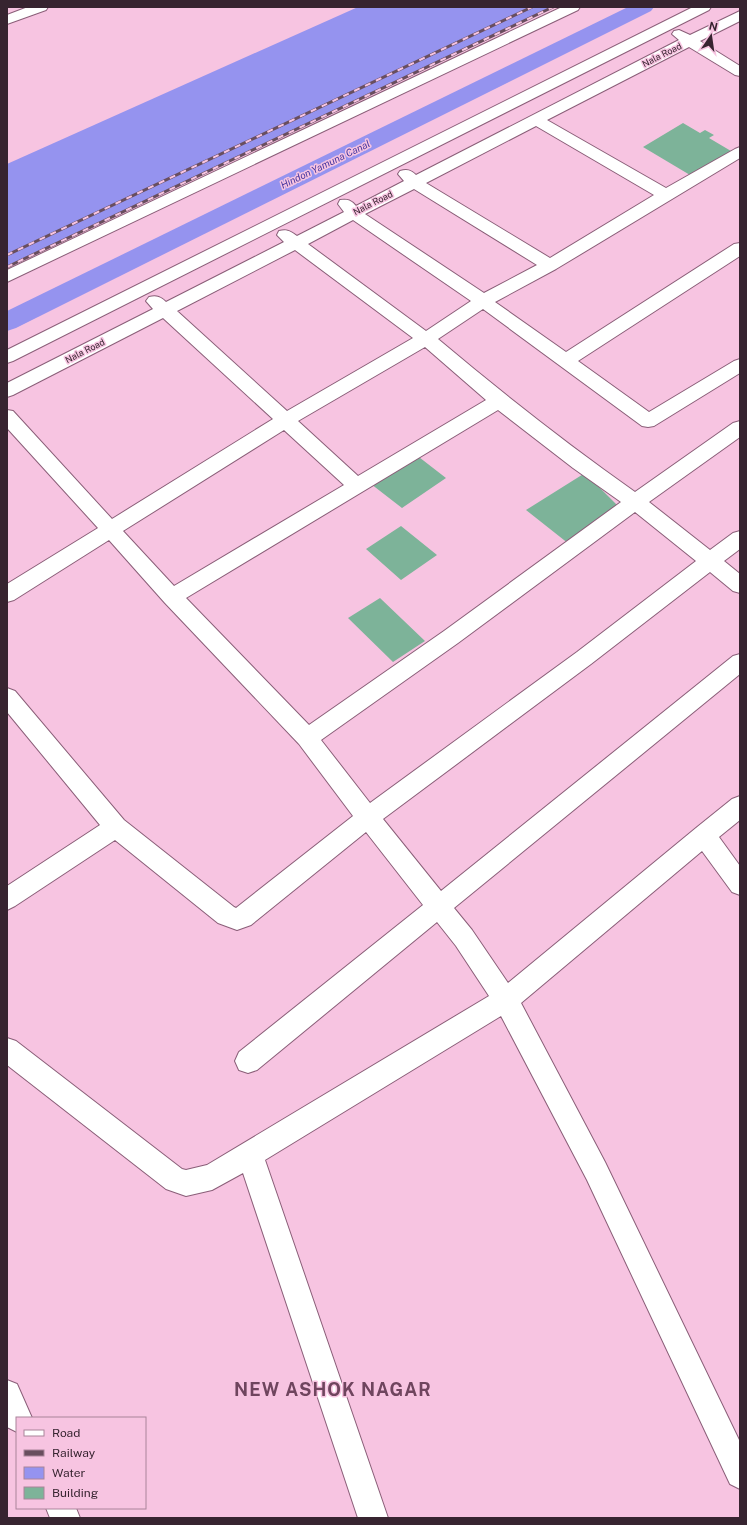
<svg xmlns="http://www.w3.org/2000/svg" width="747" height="1525" font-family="'Public Sans',sans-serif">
	<rect width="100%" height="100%" fill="#f7c4e1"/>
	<path fill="#9593ef" d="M358,7H552L7,266V164Z"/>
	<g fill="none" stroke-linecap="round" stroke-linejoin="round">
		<path fill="#9593ef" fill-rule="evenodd" d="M628,7H654L651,11L16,328L7,331V311Z"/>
	</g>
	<path fill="#7db399" d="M683,123L700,133L705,130L714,135L709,138L731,151L690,175L643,147Z
		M415,454L446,478L402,508L371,484Z
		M585,473L621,509L569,544L526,510Z
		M401,526L437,555L401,580L366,549Z
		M380,598L425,641L393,662L348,618Z"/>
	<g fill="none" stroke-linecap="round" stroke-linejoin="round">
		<g stroke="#8a5e78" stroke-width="2">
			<path id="minor" d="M28,7H48L46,10L7,24V15Z
				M562,7H580L578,10L7,282V270Z
				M693,7H711L709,10L13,361L7,363V350Z
				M740,11V21L700,41L740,66V76L735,75L689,47L547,120L666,188L735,149L740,147V158L556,269L495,302L566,352L734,244L740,243V256L578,361L649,412L734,361L740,359V373L654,426L648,427L642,426L483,309L438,339C502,393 567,444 635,492L733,423L740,421V437L649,502L710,550L733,533L740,531V549L724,561L740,574V593L733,591L710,572L591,664L383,819L441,891L733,656L740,654V674L454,908L472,930L508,983L696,828L732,799L740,796V820L719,837L740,866V895L732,892L702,851L521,1003L605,1162L740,1442V1489L730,1484L587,1180L501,1016L265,1160L388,1518H358L243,1173L212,1190L186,1196L166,1189L7,1065V1038L16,1041L182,1169L186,1170L207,1165L489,996L456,946L437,922L257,1070L248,1073L239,1070L235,1061L239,1052L423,905L366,832L251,925L237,930L218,923L115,840L15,906L7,910V886L100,825L7,712V688L15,691L124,820L234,907L236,908L353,816L299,744L165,603L109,540L14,600L7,602V584L98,528L7,428V410L13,411L112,519L273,419L163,318L13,395L7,397V383L153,309L146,301L149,297C157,295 161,297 166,302L284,242L277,235L279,231C287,229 290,231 297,236L344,212L338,204L340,200C348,199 351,200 356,206L404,181L398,174L400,171C407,169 411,170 416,175L679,40L672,34L674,31L679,30L690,35ZM536,126L654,195L550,258L426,183ZM414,189L537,265L484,293L365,214ZM353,220L471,301L426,331L308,244ZM295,250L413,338L287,411L177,311ZM425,347L486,400L358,476L298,421ZM498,410L573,468L621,502L444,631L309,725L186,598ZM284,430L344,485L174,586L123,531ZM635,512L696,561L577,652L370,803L321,740L458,643Z
				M7,1380L17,1384L32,1418H17V1432L7,1427Z
				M46,1508H76L80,1518H50Z"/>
		</g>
		<use href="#minor" fill="#fff" fill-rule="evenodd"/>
		<g stroke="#694e5e" stroke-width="3">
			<path id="rail" d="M7,255L532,7
				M7,267L553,7"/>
		</g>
		<use href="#rail" stroke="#f7c4e1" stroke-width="2" stroke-dasharray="6" stroke-linecap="butt"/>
	</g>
	<g text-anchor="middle" stroke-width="3" stroke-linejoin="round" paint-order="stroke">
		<g font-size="9" fill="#372430" stroke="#f7c4e1">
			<text transform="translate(662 55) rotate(-27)" y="3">Nala Road</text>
			<text transform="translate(373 203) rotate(-27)" y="3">Nala Road</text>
			<text transform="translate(85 351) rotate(-27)" y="3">Nala Road</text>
		</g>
		<g font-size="10" font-style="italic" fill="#45359f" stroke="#f7c4e1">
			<text transform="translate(325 164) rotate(-26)" y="4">Hindon Yamuna Canal</text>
		</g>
		<g font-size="18" font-weight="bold" letter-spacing="1" fill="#6f455e" stroke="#f7c4e1">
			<text x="333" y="1396">NEW ASHOK NAGAR</text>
		</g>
	</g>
	<rect width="747" height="1525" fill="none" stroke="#372430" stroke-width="16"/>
	<rect x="16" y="1417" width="130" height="92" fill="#f7c4e1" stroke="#aa849a"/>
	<rect x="24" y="1430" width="20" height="6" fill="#ffffff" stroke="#aa849a"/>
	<text x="52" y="1437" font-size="12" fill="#372430">Road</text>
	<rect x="24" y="1450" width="20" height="6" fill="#694e5e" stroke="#aa849a"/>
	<text x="52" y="1457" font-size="12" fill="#372430">Railway</text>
	<rect x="24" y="1467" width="20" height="12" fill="#9593ef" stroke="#aa849a"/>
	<text x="52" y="1477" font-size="12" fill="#372430">Water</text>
	<rect x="24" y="1487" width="20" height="12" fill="#7db399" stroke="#aa849a"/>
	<text x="52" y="1497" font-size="12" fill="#372430">Building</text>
	<g transform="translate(711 36) rotate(13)" stroke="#f7c4e1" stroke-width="3" paint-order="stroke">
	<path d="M0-3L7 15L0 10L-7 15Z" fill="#372430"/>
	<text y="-6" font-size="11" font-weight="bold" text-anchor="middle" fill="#372430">N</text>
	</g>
</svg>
